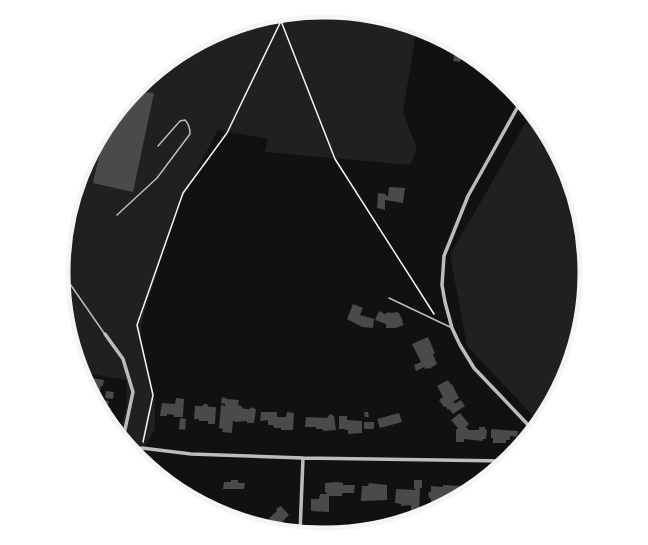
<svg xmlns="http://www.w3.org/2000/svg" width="648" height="545" font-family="'Alegreya Sans',sans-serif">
	<rect width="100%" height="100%" fill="#111"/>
	<path fill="#202020" d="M324,10L375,15L417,28L403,111L417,149L410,165L265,152L268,139L218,130L175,212L141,325V345L155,400V429L145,446H128L119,434L127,405L126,380L81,372L67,323L62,272L67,221L82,172L106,126L139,87L178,54L224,30L273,15Z
		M531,113C594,190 602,306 556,393C551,402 546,413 539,422L467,346L450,254L490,186Z"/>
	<path fill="#4a4a4a" d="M456,47L465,52L464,55L462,54L460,62L453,61Z
		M503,82L511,88L510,93L501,91Z
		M135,91L154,93L133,192L93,183L106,126Z
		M389,187L405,188L403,203L385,200V210L377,208L378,193L386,194V196H388Z
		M353,304L363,308L360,315L374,319L373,328L362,327L347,319Z
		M379,311L385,314L389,312L391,313L397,312L399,313L403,321L402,322L404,325L395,328H386V324L375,320Z
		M428,337L435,353L433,354L437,364L429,369L428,368L425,369L424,367L416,371L414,365L421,362L412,344Z
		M92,378L104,380L103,386H101L99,397L94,396L90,389Z
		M448,380L451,385L452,384L459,398L453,402L454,403H456L461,400L465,406L453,414L449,409L448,410L446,407H444L439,400L443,397L437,386Z
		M106,391L114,392L113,399L105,398Z
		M222,397L226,398V399L239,400L238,405L241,406L244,409H249L253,407L256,410L254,423H247V421L235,422L233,420L232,433L222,432L223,429L219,428L221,405L225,406V404L221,403Z
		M176,398L184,399L183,417H174V415L167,414V416H160L162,403L175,404Z
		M101,399L109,401L107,408L100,407L97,402L101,403Z
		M204,404H207L209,407H216L215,424H208V421H199V419H194L195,406H201V407Z
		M261,412H277V417H286L287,412L294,413L293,430H281V428H274L273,425H268V420L260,421Z
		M364,412H368L369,417H365Z
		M399,413L402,422L380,428L377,419Z
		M460,413L469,424L466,427L469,430H479V427H485V429L487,430L486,439H483V441L464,439V442H456V430L458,428L451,420Z
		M330,414L334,416L336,430L323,431V429H316V427H305L306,417L327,418Z
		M339,416H347V420L362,421V433L348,434V430H345V429H339Z
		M180,418L186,419L185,430L179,429Z
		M364,422H374V429H364Z
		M491,429L518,431L517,437L510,436V440H506V443H493V438H491Z
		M150,467H157V471H163L162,477Z
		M231,480H238V483H245L244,489H223L224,482H231Z
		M414,480H422V488H420L419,510H411V505L401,506V504L395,503L396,489L416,490L414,488Z
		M337,482L343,483V485H355L354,493H342V496H329V512L311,511V499H319L320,494H327V493L325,492V483Z
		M465,482H473V487H475L465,493Z
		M369,483L387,485V500L361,501L362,486H368Z
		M443,485L460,486V496L448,503L431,502V499L429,498L428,493L431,491V486L443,487Z
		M281,506L289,515L280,524L283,528L280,531L267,528L266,527L268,525L266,521L277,511L276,509Z"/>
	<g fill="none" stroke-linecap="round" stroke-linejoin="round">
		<path stroke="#f5f5f5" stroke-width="1.5" d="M281,21L335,159L434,314
			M143,442L153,395L137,325L183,193L227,133L281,21V14"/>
		<path stroke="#bcbcbc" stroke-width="1.5" d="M117,215L157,178L190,134C190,128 189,124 185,120L180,121L158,146
			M62,278L68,281L104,333
			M389,298L450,327"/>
		<path stroke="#bcbcbc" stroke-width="3.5" d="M521,101L468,196L444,256L442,285L445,302L452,328L460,345L474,368L533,430
			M105,334L123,359L133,392L123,439
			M132,450L142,448L191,454L303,458L506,461
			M300,533L303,458"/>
	</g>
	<path d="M0 0H648V545H0ZM323 17H325A255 255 0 0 1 580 272V273A255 255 0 0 1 325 528H323A255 255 0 0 1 68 273V272A255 255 0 0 1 323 17Z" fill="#fff" fill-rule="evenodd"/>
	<path fill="none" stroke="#f5f5f5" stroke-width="5" d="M323 17H325A255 255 0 0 1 580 272V273A255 255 0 0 1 325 528H323A255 255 0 0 1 68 273V272A255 255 0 0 1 323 17Z"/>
</svg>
